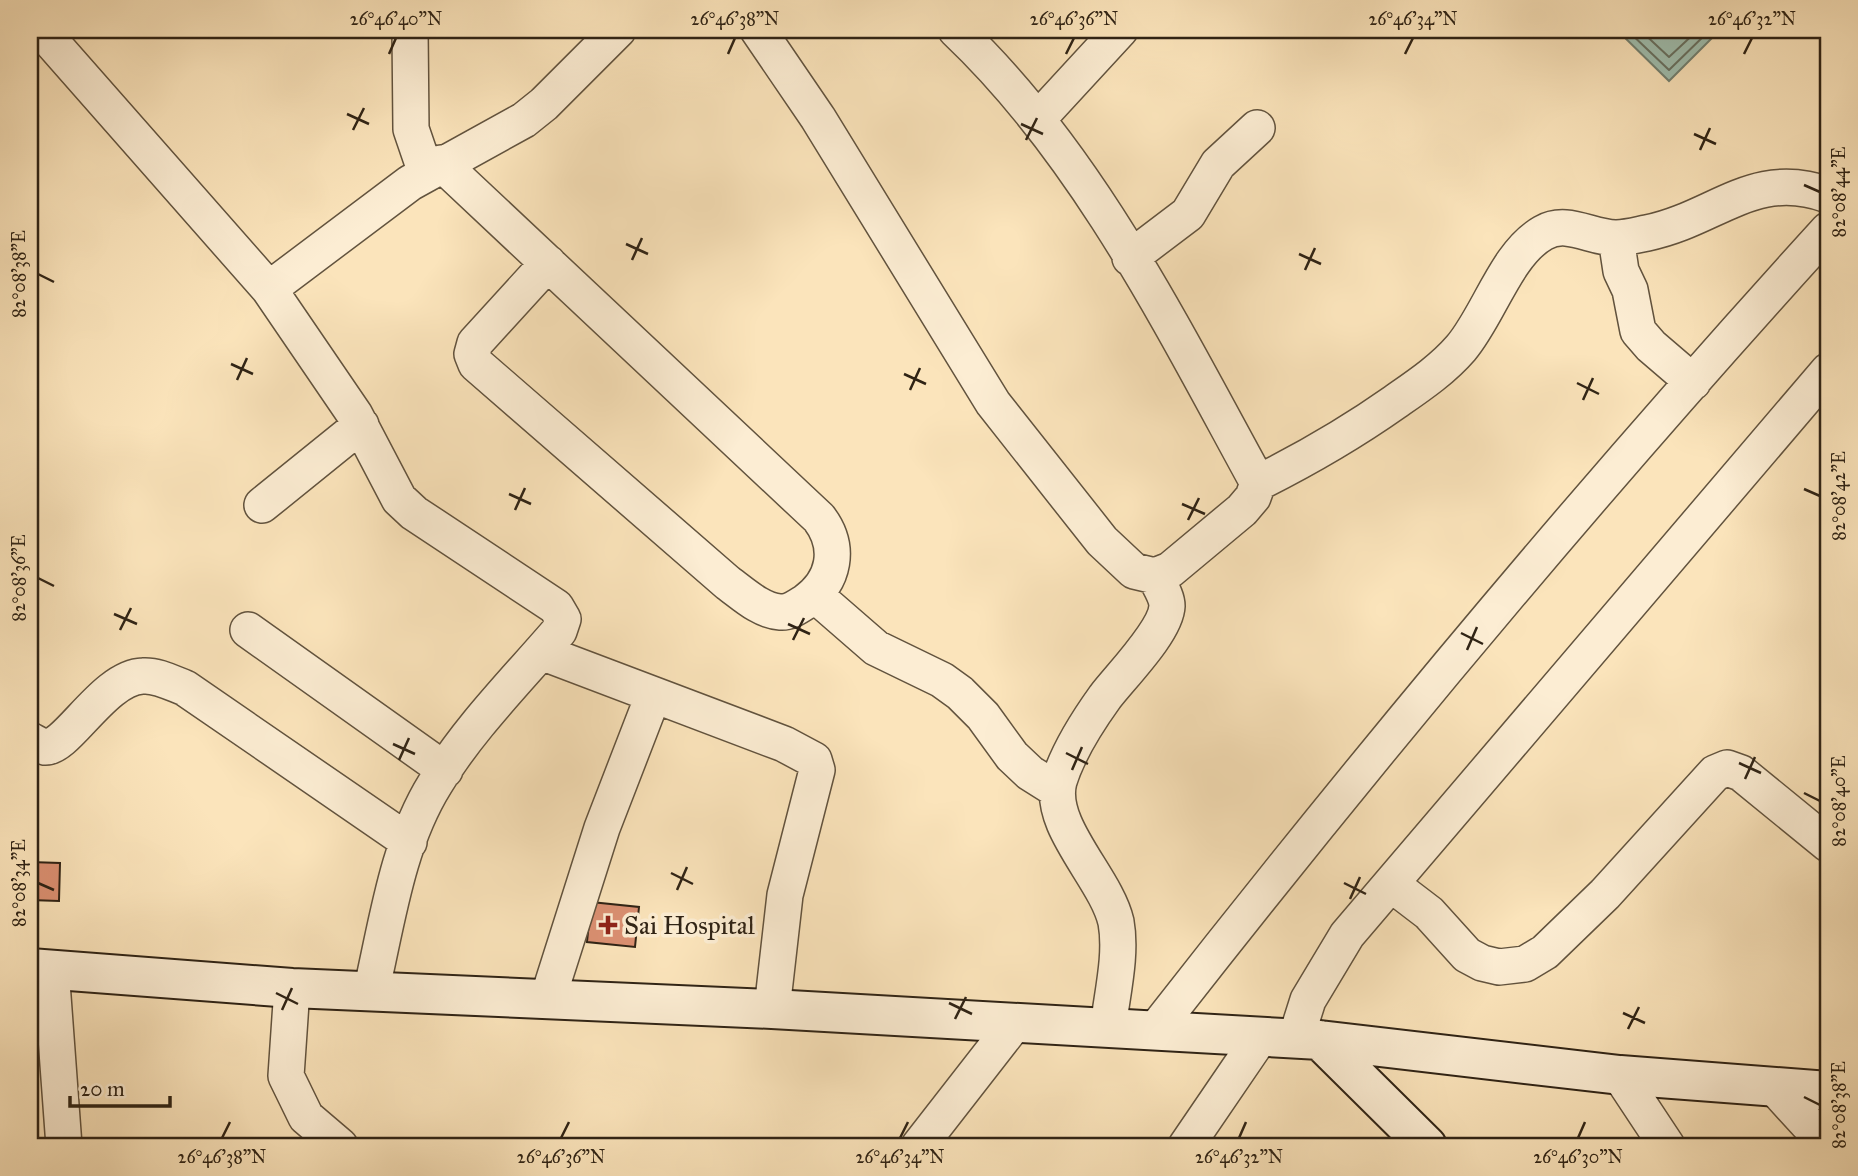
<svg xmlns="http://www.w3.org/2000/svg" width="1858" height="1176" font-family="'IM FELL Great Primer',serif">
	<rect width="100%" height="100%" fill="#fbe4bb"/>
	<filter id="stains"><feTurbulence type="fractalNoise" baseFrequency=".00286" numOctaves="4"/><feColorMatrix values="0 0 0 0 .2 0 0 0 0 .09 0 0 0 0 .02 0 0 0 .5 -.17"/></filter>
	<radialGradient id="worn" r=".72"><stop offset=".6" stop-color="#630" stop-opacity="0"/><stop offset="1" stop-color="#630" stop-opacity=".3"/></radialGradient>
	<path fill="#9fbfb0" stroke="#728172" stroke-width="2" d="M1617,30H1720L1669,81Z"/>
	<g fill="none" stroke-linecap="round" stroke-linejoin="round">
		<path stroke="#677162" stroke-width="2" d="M1627,30L1669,70L1710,30
			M1640,30L1669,57L1698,30"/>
	</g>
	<path fill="#db9072" stroke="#2f2315" stroke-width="2" d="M30,862L60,863L59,901L30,900Z
		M591,902L639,907L635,947L587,942Z"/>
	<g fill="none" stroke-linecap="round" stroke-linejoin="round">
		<g stroke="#62533e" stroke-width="38">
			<path id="street" d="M41,30L269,289L355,415L399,499L414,513L556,607L563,619L559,631C517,680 468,729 435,784C397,845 387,923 371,992
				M410,30L411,129L426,173
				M758,30L818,118L993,403L1102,541L1134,571L1155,576L1170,570L1242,510L1253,497L1258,483C1172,326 1087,154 956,30
				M1038,119L1120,30
				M441,163C568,281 693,400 819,518C841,547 835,581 805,602C797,607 789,613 780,612C761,611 742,593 728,583L476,364L472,354L475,343L548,263
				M1616,238L1621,271L1630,290L1638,331L1651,346L1693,382
				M1130,258L1188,214L1218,164L1257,128
				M269,289L410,183L524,120L544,104L618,30
				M1258,483C1306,459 1351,433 1395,402C1418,386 1442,370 1461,348C1489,315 1506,254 1543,233C1567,219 1591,238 1616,238C1626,238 1637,235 1647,233C1716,219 1754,168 1828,195
				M262,505L361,425
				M815,595L876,648L942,680L960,693L983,716L1012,756L1030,773L1057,790
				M248,630L445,770
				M541,652L784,744L814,760L817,770L785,895L772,1009
				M30,740C34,742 40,746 45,747C67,749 104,677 143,676C157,675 172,683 185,688L409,842
				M1391,884L1429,913L1467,955L1482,963L1499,967L1525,964L1545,952L1605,894L1715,773L1727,768L1741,773L1828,844
				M51,969L64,1146
				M292,988L286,1076L306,1117L340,1146
				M548,998L602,828L653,696
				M1108,1028C1112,994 1122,955 1116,922C1106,878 1047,826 1059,781C1068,752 1087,722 1105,697C1121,676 1166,631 1167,606C1167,596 1159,585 1155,576
				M1156,1029C1370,755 1594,487 1828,230
				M1296,1038L1308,1000L1347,935L1828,371
				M1620,1075L1667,1146
				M1775,1088L1828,1146
				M919,1146L1014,1024
				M1186,1146L1261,1036"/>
		</g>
		<g stroke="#2f2315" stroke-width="42">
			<path id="secondary" d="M30,968L292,988L772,1009L1320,1040L1620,1075L1828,1091
				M1320,1040L1427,1146"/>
		</g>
		<use href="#street" stroke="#fcedd3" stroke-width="35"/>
		<use href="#secondary" stroke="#fcedd3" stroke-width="38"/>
	</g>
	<path fill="none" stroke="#2f2315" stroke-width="2.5" d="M389,54L396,38M728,54L735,38M1066,54L1074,38M1405,54L1413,38M1744,54L1752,38M347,114L369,124M1021,124L1043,134M353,130L364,108M1694,134L1716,144M1026,140L1037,118M1700,150L1710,128M1804,185L1820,192M626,244L648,254M1299,254L1321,264M632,260L642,238M1305,270L1315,248M38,274L54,282M231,364L253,374M904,374L926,384M237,380L247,358M1577,383L1599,394M910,390L920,368M1583,400L1593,378M1804,489L1820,496M509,494L531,504M1182,504L1205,514M515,510L525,488M1188,520L1199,498M38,578L54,586M114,614L137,624M788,624L810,634M120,630L131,608M1461,633L1483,644M793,640L804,618M1467,650L1477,627M393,744L415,754M1066,753L1088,764M399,760L409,738M1739,763L1761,773M1072,770L1082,747M1745,779L1755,757M1804,793L1820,801M671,873L693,884M38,883L54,890M1344,883L1366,894M677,890L687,867M1350,899L1360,877M276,993L298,1004M949,1003L972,1014M282,1010L292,988M1623,1013L1645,1023M955,1019L966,997M1628,1029L1639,1007M1804,1097L1820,1105M222,1138L230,1122M561,1138L569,1122M900,1138L908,1122M1239,1138L1246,1122M1578,1138L1585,1122"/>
	<path fill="#8f2418" stroke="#fcedd3" stroke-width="2.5" d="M604.5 914.5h7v7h7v7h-7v7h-7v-7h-7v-7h7z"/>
	<g text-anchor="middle" stroke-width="7" stroke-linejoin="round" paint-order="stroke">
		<g font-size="26" fill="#2f2315" stroke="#fcedd3" text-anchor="start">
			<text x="624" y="934">Sai Hospital</text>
		</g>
	</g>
	<rect width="1858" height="1176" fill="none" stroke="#fbe4bb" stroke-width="77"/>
	<path d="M70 1096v10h100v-10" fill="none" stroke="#2f2315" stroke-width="3.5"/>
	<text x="80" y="1096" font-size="21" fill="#2f2315" stroke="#fcedd3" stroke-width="5" paint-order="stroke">20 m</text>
	<rect x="38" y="38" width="1782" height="1100" fill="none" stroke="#2f2315" stroke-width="2.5"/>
	<g font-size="18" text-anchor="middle" fill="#2f2315">
		<text x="396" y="25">26°46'40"N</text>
		<text x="735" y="25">26°46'38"N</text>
		<text x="1074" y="25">26°46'36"N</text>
		<text x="1413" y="25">26°46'34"N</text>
		<text x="1752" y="25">26°46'32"N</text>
		<text transform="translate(1839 192) rotate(-90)" y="6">82°08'44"E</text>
		<text transform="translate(19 274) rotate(-90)" y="6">82°08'38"E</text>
		<text transform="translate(1839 496) rotate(-90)" y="6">82°08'42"E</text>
		<text transform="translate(19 578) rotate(-90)" y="6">82°08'36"E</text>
		<text transform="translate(1839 801) rotate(-90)" y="6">82°08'40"E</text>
		<text transform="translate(19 883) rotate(-90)" y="6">82°08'34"E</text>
		<text transform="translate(1839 1105) rotate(-90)" y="6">82°08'38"E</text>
		<text x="222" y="1163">26°46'38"N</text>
		<text x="561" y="1163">26°46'36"N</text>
		<text x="900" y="1163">26°46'34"N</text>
		<text x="1239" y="1163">26°46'32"N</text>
		<text x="1578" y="1163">26°46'30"N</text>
	</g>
	<rect width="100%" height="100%" filter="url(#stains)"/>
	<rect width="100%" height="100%" fill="url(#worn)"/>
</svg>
